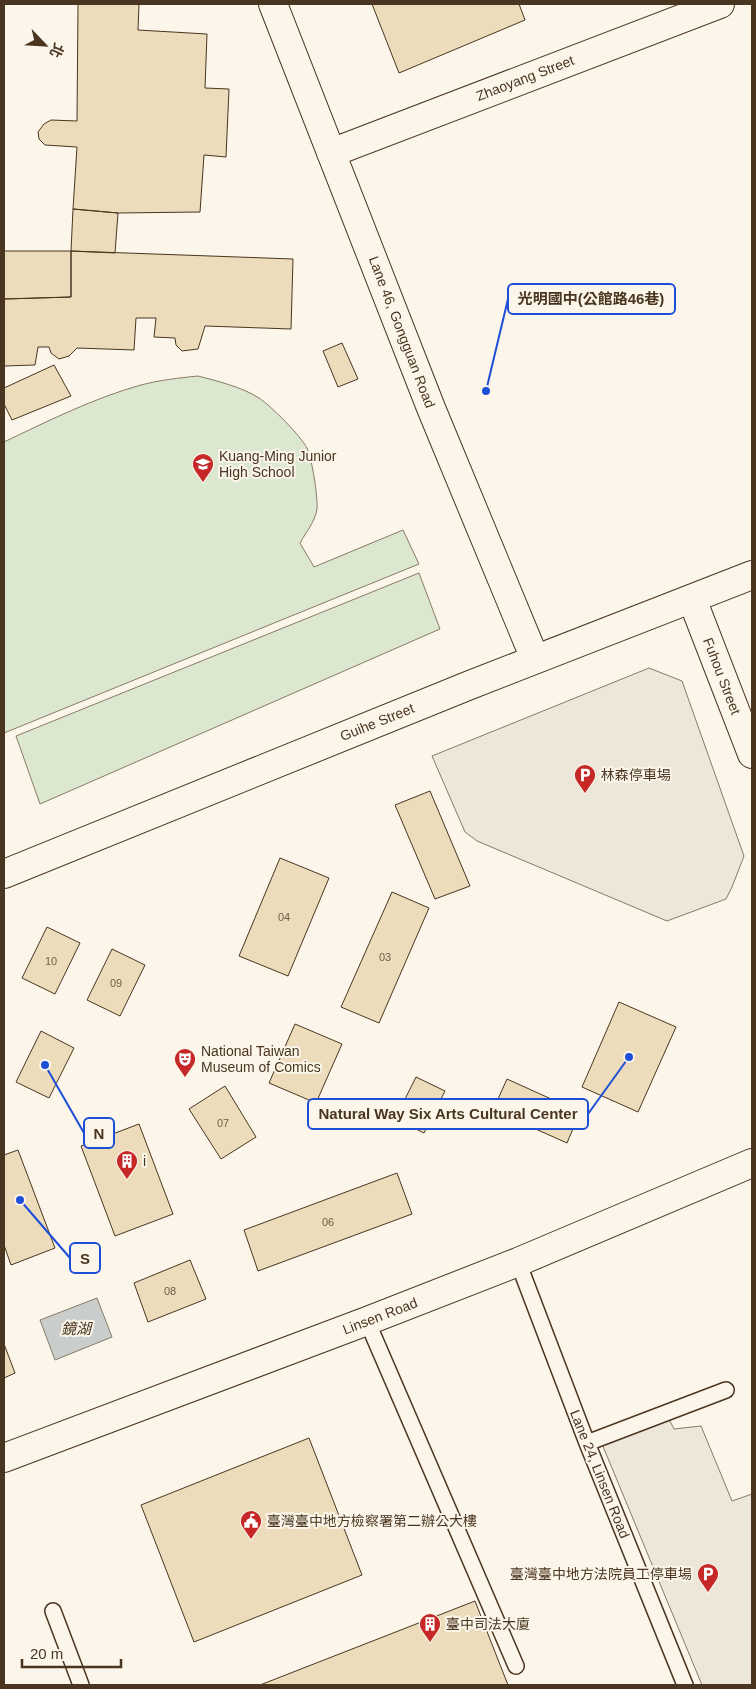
<svg xmlns="http://www.w3.org/2000/svg" width="756" height="1689" font-family="Arial,'Noto Sans TC',sans-serif">
	<rect width="100%" height="100%" fill="#fbf6e9"/>
	<path fill="#dce7d0" stroke="#887966" d="M198,376C217,381 242,387 259,398C271,406 300,435 307,448C312,459 318,497 317,509C315,522 306,532 300,543L314,567L403,530L419,564L4,733V442C48,421 94,398 141,385C160,380 179,378 198,376Z
		M419,573L440,629L40,804L16,736Z"/>
	<path fill="#ede7d9" stroke="#887966" d="M649,668L682,681L744,856L732,887L726,899L667,921L477,841L465,832L432,756Z
		M669,1419L674,1429L701,1426L732,1501L752,1494V1685H702L602,1444Z"/>
	<path fill="#c9cecd" stroke="#887966" d="M97,1298L112,1337L55,1360L40,1320Z"/>
	<path fill="#ecdcbc" stroke="#4a3520" d="M78,4H139L138,30L207,34L205,88L229,89L226,157L204,155L200,212L118,213L73,209L77,147L45,145L39,139L38,132L44,124L51,120L77,121Z
		M372,4H519L525,20L399,73Z
		M73,209L118,213L115,253L71,251Z
		M4,251H71V297L4,299Z
		M71,251L293,259L291,329L205,326L198,349L182,351L176,345L175,338L154,337L156,318H136L134,350L77,348L69,356L59,359L51,353L49,347H38L35,365L4,366V299L71,297Z
		M342,343L358,379L338,387L323,351Z
		M54,365L71,396L12,420L4,404V388Z
		M430,791L470,886L435,899L395,805Z
		M280,858L329,878L288,976L239,956Z
		M392,892L429,908L379,1023L341,1007Z
		M47,927L80,943L55,994L22,978Z
		M112,949L145,965L120,1016L87,1000Z
		M619,1002L676,1027L638,1112L582,1087Z
		M295,1024L342,1044L316,1103L269,1083Z
		M41,1031L74,1048L49,1098L16,1082Z
		M416,1077L445,1091L424,1133L395,1119Z
		M507,1079L580,1112L567,1143L493,1110Z
		M225,1086L256,1137L221,1159L189,1109Z
		M139,1124L173,1214L115,1236L81,1146Z
		M18,1150L55,1248L11,1265L4,1245V1155Z
		M397,1173L412,1214L258,1271L244,1230Z
		M190,1260L206,1299L148,1322L134,1283Z
		M4,1344L15,1373L4,1378Z
		M309,1438L362,1575L194,1642L141,1505Z
		M475,1601L508,1685H260Z"/>
	<g fill="none" stroke-linecap="round" stroke-linejoin="round">
		<g stroke="#4a3520" stroke-width="18">
			<path id="service" d="M518,1262L587,1443L685,1685
				M367,1321L516,1666
				M587,1443L726,1390
				M53,1611L81,1685"/>
		</g>
		<g stroke="#4a3520" stroke-width="30">
			<path id="minor" d="M273,4L431,408L535,659
				M331,153L720,4
				M692,599L752,754
				M4,874L470,685L752,575"/>
		</g>
		<g stroke="#4a3520" stroke-width="30">
			<path id="secondary" d="M4,1458L367,1321L518,1262L752,1163"/>
		</g>
		<use href="#service" stroke="#fbf6e9" stroke-width="15"/>
		<use href="#minor" stroke="#fbf6e9" stroke-width="28"/>
		<use href="#secondary" stroke="#fbf6e9" stroke-width="28"/>
	</g>
	<defs>
		<g id="school-pin" transform="scale(1.125)"><path d="M0 17L-7.5 6A9.5 9.5 0 1 1 7.5 6Z" fill="#c62828" stroke="#fbf6e9"/><path d="M0-5L7-2L0 1L-7-2ZM-4 1L0 2.5L4 1V4Q0 6-4 4Z" fill="#fff"/></g>
		<g id="parking-pin" transform="scale(1.125)"><path d="M0 17L-7.5 6A9.5 9.5 0 1 1 7.5 6Z" fill="#c62828" stroke="#fbf6e9"/><path d="M-3.5-5.5H1a3.5 3.5 0 0 1 0 7H-1V5.5H-3.5ZM-1-3.4V-.6H.8a1.4 1.4 0 0 0 0-2.8Z" fill="#fff"/></g>
		<g id="theatre-pin" transform="scale(1.125)"><path d="M0 17L-7.5 6A9.5 9.5 0 1 1 7.5 6Z" fill="#c62828" stroke="#fbf6e9"/><path d="M-5-5.5Q0-4 5-5.5V0Q5 5 0 6Q-5 5-5 0ZM-3.3-2.5H-1v1.5H-3.3ZM1-2.5H3.3v1.5H1ZM-2.8 1Q0 5.5 2.8 1Z" fill="#fff"/></g>
		<g id="building-pin" transform="scale(1.125)"><path d="M0 17L-7.5 6A9.5 9.5 0 1 1 7.5 6Z" fill="#c62828" stroke="#fbf6e9"/><path d="M-4-6H4V6H1V3H-1V6H-4ZM-2.5-4.3h1.7v1.8h-1.7ZM.8-4.3h1.7v1.8H.8ZM-2.5-1h1.7V.8h-1.7ZM.8-1h1.7V.8H.8Z" fill="#fff"/></g>
		<g id="civic-pin" transform="scale(1.125)"><path d="M0 17L-7.5 6A9.5 9.5 0 1 1 7.5 6Z" fill="#c62828" stroke="#fbf6e9"/><path d="M-.6-6.5H3V-4.5H.6V-3L4-1V1h2V6H-6V1h2V-1L-.6-3ZM-1.2 2.5V6h2.4V2.5Z" fill="#fff"/></g>
	</defs>
	<g fill-rule="evenodd">
		<use href="#school-pin" x="203" y="464"/>
		<use href="#parking-pin" x="585" y="775"/>
		<use href="#theatre-pin" x="185" y="1059"/>
		<use href="#building-pin" x="127" y="1161"/>
		<use href="#civic-pin" x="251" y="1521"/>
		<use href="#parking-pin" x="708" y="1574"/>
		<use href="#building-pin" x="430" y="1624"/>
	</g>
	<g text-anchor="middle" stroke-width="4" stroke-linejoin="round" paint-order="stroke">
		<g font-size="11" fill="#725f47">
			<text x="284" y="921">04</text>
			<text x="385" y="961">03</text>
			<text x="51" y="965">10</text>
			<text x="116" y="987">09</text>
			<text x="223" y="1127">07</text>
			<text x="328" y="1226">06</text>
			<text x="170" y="1295">08</text>
		</g>
		<g font-size="14" fill="#4a3520" stroke="#fbf6e9">
			<text transform="translate(525 78) rotate(-21)" y="5">Zhaoyang Street</text>
			<text transform="translate(402 332) rotate(69)" y="5">Lane 46, Gongguan Road</text>
			<text transform="translate(722 676) rotate(69)" y="5">Fuhou Street</text>
			<text transform="translate(377 722) rotate(-22)" y="5">Guihe Street</text>
			<text transform="translate(380 1316) rotate(-21)" y="5">Linsen Road</text>
			<text transform="translate(600 1474) rotate(68)" y="5">Lane 24, Linsen Road</text>
		</g>
		<g font-size="14" fill="#4a3520" stroke="#fbf6e9" text-anchor="start">
			<text x="219" y="461">Kuang-Ming Junior<tspan x="219" dy="16">High School</tspan></text>
			<text x="601" y="780">林森停車場</text>
			<text x="201" y="1056">National Taiwan<tspan x="201" dy="16">Museum of Comics</tspan></text>
			<text x="143" y="1166">i</text>
			<text x="267" y="1526">臺灣臺中地方檢察署第二辦公大樓</text>
			<text x="692" y="1579" text-anchor="end">臺灣臺中地方法院員工停車場</text>
			<text x="446" y="1629">臺中司法大廈</text>
		</g>
		<g font-size="15" font-style="italic" fill="#4a3520" stroke="#fbf6e9">
			<text x="76" y="1334">鏡湖</text>
		</g>
	</g>
	<path fill="none" stroke="#1d4ed8" stroke-width="2" d="M486 391L508 299M629 1057L588 1114M45 1065L84 1133M20 1200L70 1258"/>
	<g fill="#1d4ed8" stroke="#fbf6e9" stroke-width="2">
		<circle cx="486" cy="391" r="5"/>
		<circle cx="629" cy="1057" r="5"/>
		<circle cx="45" cy="1065" r="5"/>
		<circle cx="20" cy="1200" r="5"/>
	</g>
	<g fill="#fbf6e9" stroke="#1d4ed8" stroke-width="2">
		<rect x="508" y="284" width="167" height="30" rx="5"/>
		<rect x="308" y="1099" width="280" height="30" rx="5"/>
		<rect x="84" y="1118" width="30" height="30" rx="5"/>
		<rect x="70" y="1243" width="30" height="30" rx="5"/>
	</g>
	<g font-size="15" text-anchor="middle" font-weight="bold" fill="#4a3520">
		<text x="591" y="304">光明國中(公館路46巷)</text>
		<text x="448" y="1119">Natural Way Six Arts Cultural Center</text>
		<text x="99" y="1139">N</text>
		<text x="85" y="1264">S</text>
	</g>
	<rect width="756" height="1689" fill="none" stroke="#4a3520" stroke-width="10"/>
	<g transform="translate(45 45) rotate(115)" stroke="#fbf6e9" stroke-width="4" paint-order="stroke">
	<path d="M0-4L9 19L0 12L-9 19Z" fill="#4a3520"/>
	<text y="-8" font-size="14" font-weight="bold" text-anchor="middle" fill="#4a3520">北</text>
	</g>
	<path d="M22 1659v8h99v-8" fill="none" stroke="#4a3520" stroke-width="2.5"/>
	<text x="30" y="1659" font-size="15" fill="#4a3520" stroke="#fbf6e9" stroke-width="4" paint-order="stroke">20 m</text>
</svg>
